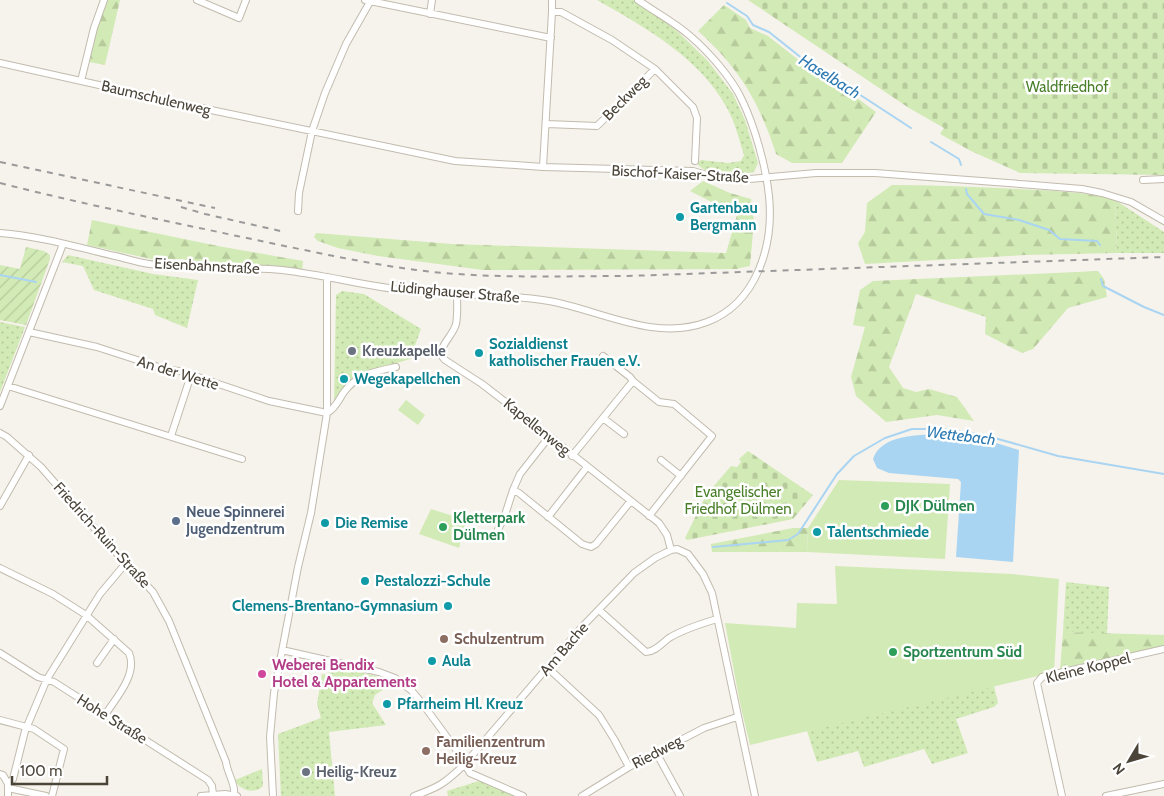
<svg xmlns="http://www.w3.org/2000/svg" width="1164" height="796" font-family="Cabin,sans-serif">
	<defs>
		<pattern id="grass-dots" width="8" height="8" patternUnits="userSpaceOnUse" patternTransform="scale(1.25)"><rect width="8" height="8" fill="#d2eab5"/><path d="M2 2h.1M6 6h.1" fill="none" stroke="#b6ca9c" stroke-width="1.8" stroke-linecap="round"/></pattern>
		<pattern id="forest-firs" width="22" height="20" patternUnits="userSpaceOnUse" patternTransform="scale(1.25)"><rect width="22" height="20" fill="#d2eab5"/><path d="M5 1l3.5 6h-7zM16 11l3.5 6h-7z" fill="#b6ca9c"/></pattern>
		<pattern id="cemetery-stones" width="16" height="16" patternUnits="userSpaceOnUse" patternTransform="scale(1.25)"><rect width="16" height="16" fill="#d2eab5"/><path d="M2 7V4a2 2 0 0 1 4 0v3zM10 15v-3a2 2 0 0 1 4 0v3z" fill="#b6ca9c"/></pattern>
		<pattern id="garden-furrows" width="10" height="10" patternUnits="userSpaceOnUse" patternTransform="scale(1.25)"><rect width="10" height="10" fill="#d2eab5"/><path d="M-1 1l2-2M0 10L10 0M9 11l2-2" fill="none" stroke="#b6ca9c"/></pattern>
	</defs>
	<rect width="100%" height="100%" fill="#f6f3ec"/>
	<path fill="url(#grass-dots)" d="M597,0H634L658,16L679,33L708,61L733,94L745,120L758,163L754,172C737,175 713,179 698,165V162L701,160L728,163L741,161L744,155C739,139 735,122 727,108C699,57 646,28 597,0Z
		M1115,200L1164,232V253H1117Z
		M68,255L153,274L198,280L187,328L155,315L153,309L94,290L83,266L62,262Z
		M342,291L364,294L421,329L414,348V358L365,372L334,403L336,295Z
		M0,322L25,327L0,392Z
		M1066,582L1109,587L1107,634L1063,632Z
		M334,666L384,678L393,683L375,695L372,703L386,725L329,732L335,796H281L278,734L321,718L317,704L322,674L328,675L330,670H333Z
		M994,686L998,703L994,707L956,719L968,753L932,764L924,749L864,767L858,751L817,762L807,731Z
		M262,769L263,786C255,795 239,790 235,780Z
		M479,781L484,782L516,796H448L447,791Z"/>
	<path fill="url(#forest-firs)" d="M101,0H120L105,65L84,61Z
		M724,5L746,20L750,28L768,36L828,83L842,87L876,112L842,163H792L776,154C759,101 739,68 698,31Z
		M703,181L730,193L751,199L754,221L750,266L736,269L483,270L378,256L338,248L318,241L314,237L316,233L452,244L726,253L737,215L690,191Z
		M892,185C934,185 977,187 1019,189C1052,191 1083,191 1115,200L1117,253L1026,255L865,264L858,243L865,232L867,203Z
		M92,220L218,246L303,261L302,273L186,265L184,259L156,260L87,245Z
		M1098,271L1104,279L1107,297L1068,308L1033,349L1022,353L985,334L986,317L916,294L889,367L903,388L916,392L929,389L957,397L974,421L937,415L886,422L856,396L851,377L865,327L853,325L860,290L873,281Z
		M793,528H808L807,552H712L711,544Z
		M1063,632L1164,635V647L1060,670Z"/>
	<path fill="url(#cemetery-stones)" d="M748,0H1164V175L1020,173L971,151L940,134L944,128L909,108Z
		M748,451L813,495L793,519L687,540L685,538L706,495L731,466L737,467L741,462L739,459Z"/>
	<path fill="url(#garden-furrows)" d="M26,247L44,251L50,255V259L26,325L0,320V265L20,269Z"/>
	<path fill="#d2eab5" d="M406,400L425,415L418,425L398,410Z
		M839,480L950,484L945,559L807,552L808,528Z
		M431,509L466,520L459,548L419,534Z
		M835,566L1012,574L1059,579L1054,672L750,745L740,703L725,623L796,628L797,603L837,604Z"/>
	<path fill="#a9d4f2" d="M942,434L983,439L1019,450L1013,562L956,557L961,482L958,479L889,473L877,468L873,459C881,434 920,435 942,434Z"/>
	<g fill="none" stroke-linecap="round" stroke-linejoin="round">
		<path stroke="#a9d4f2" stroke-width="2" d="M727,3L747,16L753,25L769,32L823,75L845,85L911,128
			M931,142L959,159L961,165
			M966,189L967,194L984,214L1019,220L1049,230L1060,239L1097,241L1100,245
			M0,275L36,282
			M1101,279L1103,286L1144,307L1164,315
			M713,547L788,540L798,534L837,474L854,456L885,438L912,429H942L984,435L1058,456L1164,474"/>
		<g stroke="#c2bbae" stroke-width="8">
			<path id="minor" d="M197,0L239,18L246,0
				M365,0L551,38
				M552,12V0
				M430,14L432,0
				M0,63L211,110L455,161L543,167L693,171L718,178L738,180L816,173H875L1033,185L1082,189L1102,193L1131,202L1164,221
				M81,81L94,28L104,0
				M547,124L597,126L655,69
				M543,167L552,12H561L612,40L655,69L693,107L697,118L695,161
				M1143,180L1164,179
				M298,211L299,193L312,131L325,93L346,44L371,0
				M0,233C39,236 77,247 115,256C129,259 144,265 159,265C200,268 241,266 282,270C325,275 366,286 409,291C455,296 503,293 549,301C600,310 654,342 707,322C757,303 774,245 769,196C766,167 755,127 742,100C732,78 708,51 689,35C674,22 655,12 638,0
				M457,294C457,303 458,314 456,324C453,335 443,342 440,354L445,360L482,384L516,410L659,523L667,535L671,550
				M29,332L97,347L168,370L180,371L269,401L327,413
				M603,356L630,377L633,381
				M8,386L242,459
				M0,406L63,244
				M327,413C336,408 339,399 344,392C357,374 377,371 396,367
				M603,418L624,434
				M0,433L7,437L41,467L109,545L153,592L169,621L226,762C227,773 236,784 234,795
				M171,436L191,375
				M549,437L520,474L513,490L519,493L582,544L591,547L596,544L630,502
				M572,456L633,381L659,402L674,404L712,436L649,516
				M661,460L681,476
				M0,506L29,455
				M548,517L587,467
				M494,538L505,515L513,490
				M0,568L53,594L86,615L129,653C138,674 116,698 105,715
				M599,610L646,652C655,652 662,643 669,638C684,629 700,624 717,619
				M282,650L379,672L395,678L411,690L422,703L455,748L470,773L523,796
				M0,653L38,677L54,682L208,780L212,786L213,795
				M97,663L114,639
				M548,668L599,715L614,739L629,767
				M0,720L34,729L64,749L52,796
				M657,754L680,796
				M0,774L3,775L8,784V796
				M8,784L13,779L25,731L47,679L100,594L126,563
				M8,788L46,796
				M201,796L225,794L237,796
				M273,796L270,737L274,693L298,567L311,513L327,413V277
				M414,796C439,787 444,784 464,765L581,628L634,573L655,558L671,550L677,549L688,554L703,574L712,593L755,796
				M582,796L629,767L704,728L737,717
				M1062,796L1037,683L1042,677L1164,649
				M1106,796L1164,784"/>
		</g>
		<use href="#minor" stroke="#fff" stroke-width="6"/>
		<path stroke="#9a9a9a" stroke-width="2" stroke-dasharray="6 6" stroke-linecap="butt" d="M0,162L215,208
			M0,183C78,203 158,219 237,236C296,248 356,262 416,270C486,279 557,276 628,276L1164,257
			M181,207L205,214L285,232"/>
	</g>
	<g fill="#0f9aa8" stroke="#fff" stroke-width="2">
		<circle cx="680" cy="217" r="5"/>
		<circle cx="479" cy="353" r="5"/>
		<circle cx="344" cy="379" r="5"/>
		<circle cx="325" cy="523" r="5"/>
		<circle cx="817" cy="532" r="5"/>
		<circle cx="365" cy="581" r="5"/>
		<circle cx="448" cy="606" r="5"/>
		<circle cx="432" cy="661" r="5"/>
		<circle cx="387" cy="704" r="5"/>
	</g>
	<g fill="#6b7280" stroke="#fff" stroke-width="2">
		<circle cx="352" cy="351" r="5"/>
		<circle cx="306" cy="772" r="5"/>
	</g>
	<g fill="#2e9e5b" stroke="#fff" stroke-width="2">
		<circle cx="885" cy="506" r="5"/>
		<circle cx="443" cy="527" r="5"/>
		<circle cx="893" cy="652" r="5"/>
	</g>
	<circle fill="#5c6f8a" stroke="#fff" stroke-width="2" cx="176" cy="521" r="5"/>
	<g fill="#8d6e63" stroke="#fff" stroke-width="2">
		<circle cx="444" cy="639" r="5"/>
		<circle cx="426" cy="751" r="5"/>
	</g>
	<circle fill="#d1479c" stroke="#fff" stroke-width="2" cx="262" cy="674" r="5"/>
	<g text-anchor="middle" stroke-width="5" stroke-linejoin="round" paint-order="stroke">
		<g font-size="15" fill="#4a7f2a" stroke="#fff">
			<text x="1067" y="92">Waldfriedhof</text>
			<text x="738" y="497">Evangelischer<tspan x="738" dy="17">Friedhof Dülmen</tspan></text>
		</g>
		<g font-size="15" fill="#4b4439" stroke="#fff">
			<text transform="translate(156 98) rotate(13)" y="5">Baumschulenweg</text>
			<text transform="translate(625 98) rotate(-45)" y="5">Beckweg</text>
			<text transform="translate(680 174) rotate(3)" y="5">Bischof-Kaiser-Straße</text>
			<text transform="translate(207 266) rotate(3)" y="5">Eisenbahnstraße</text>
			<text transform="translate(455 292) rotate(5)" y="5">Lüdinghauser Straße</text>
			<text transform="translate(178 373) rotate(17)" y="5">An der Wette</text>
			<text transform="translate(537 427) rotate(39)" y="5">Kapellenweg</text>
			<text transform="translate(102 535) rotate(48)" y="5">Friedrich-Ruin-Straße</text>
			<text transform="translate(564 649) rotate(-49)" y="5">Am Bache</text>
			<text transform="translate(1088 668) rotate(-14)" y="5">Kleine Koppel</text>
			<text transform="translate(112 719) rotate(32)" y="5">Hohe Straße</text>
			<text transform="translate(657 752) rotate(-28)" y="5">Riedweg</text>
		</g>
		<g font-size="15" font-weight="bold" fill="#0d838f" stroke="#fff" text-anchor="start">
			<text x="690" y="213">Gartenbau<tspan x="690" dy="17">Bergmann</tspan></text>
			<text x="489" y="349">Sozialdienst<tspan x="489" dy="17">katholischer Frauen e.V.</tspan></text>
			<text x="354" y="384">Wegekapellchen</text>
			<text x="335" y="528">Die Remise</text>
			<text x="827" y="537">Talentschmiede</text>
			<text x="375" y="586">Pestalozzi-Schule</text>
			<text x="438" y="611" text-anchor="end">Clemens-Brentano-Gymnasium</text>
			<text x="442" y="666">Aula</text>
			<text x="397" y="709">Pfarrheim Hl. Kreuz</text>
		</g>
		<g font-size="15" font-weight="bold" fill="#5b616d" stroke="#fff" text-anchor="start">
			<text x="362" y="356">Kreuzkapelle</text>
			<text x="316" y="777">Heilig-Kreuz</text>
		</g>
		<g font-size="15" font-weight="bold" fill="#27864d" stroke="#fff" text-anchor="start">
			<text x="895" y="511">DJK Dülmen</text>
			<text x="453" y="523">Kletterpark<tspan x="453" dy="17">Dülmen</tspan></text>
			<text x="903" y="657">Sportzentrum Süd</text>
		</g>
		<g font-size="15" font-weight="bold" fill="#4e5e75" stroke="#fff" text-anchor="start">
			<text x="186" y="517">Neue Spinnerei<tspan x="186" dy="17">Jugendzentrum</tspan></text>
		</g>
		<g font-size="15" font-weight="bold" fill="#785e54" stroke="#fff" text-anchor="start">
			<text x="454" y="644">Schulzentrum</text>
			<text x="436" y="747">Familienzentrum<tspan x="436" dy="17">Heilig-Kreuz</tspan></text>
		</g>
		<g font-size="15" font-weight="bold" fill="#b23c85" stroke="#fff" text-anchor="start">
			<text x="272" y="670">Weberei Bendix<tspan x="272" dy="17">Hotel &amp; Appartements</tspan></text>
		</g>
		<g font-size="16" font-style="italic" fill="#2e7ab2" stroke="#fff">
			<text transform="translate(830 76) rotate(32)" y="6">Haselbach</text>
			<text transform="translate(961 435) rotate(7)" y="6">Wettebach</text>
		</g>
	</g>
	<g transform="translate(1129 761) rotate(232)" stroke="#ffffff" stroke-width="4" paint-order="stroke">
	<path d="M0-4L9 19L0 12L-9 19Z" fill="#4b4439"/>
	<text y="-8" font-size="14" font-weight="bold" text-anchor="middle" fill="#4b4439">N</text>
	</g>
	<path d="M12 776v8h95v-8" fill="none" stroke="#4b4439" stroke-width="2.5"/>
	<text x="20" y="776" font-size="15" fill="#4b4439" stroke="#ffffff" stroke-width="4" paint-order="stroke">100 m</text>
</svg>
